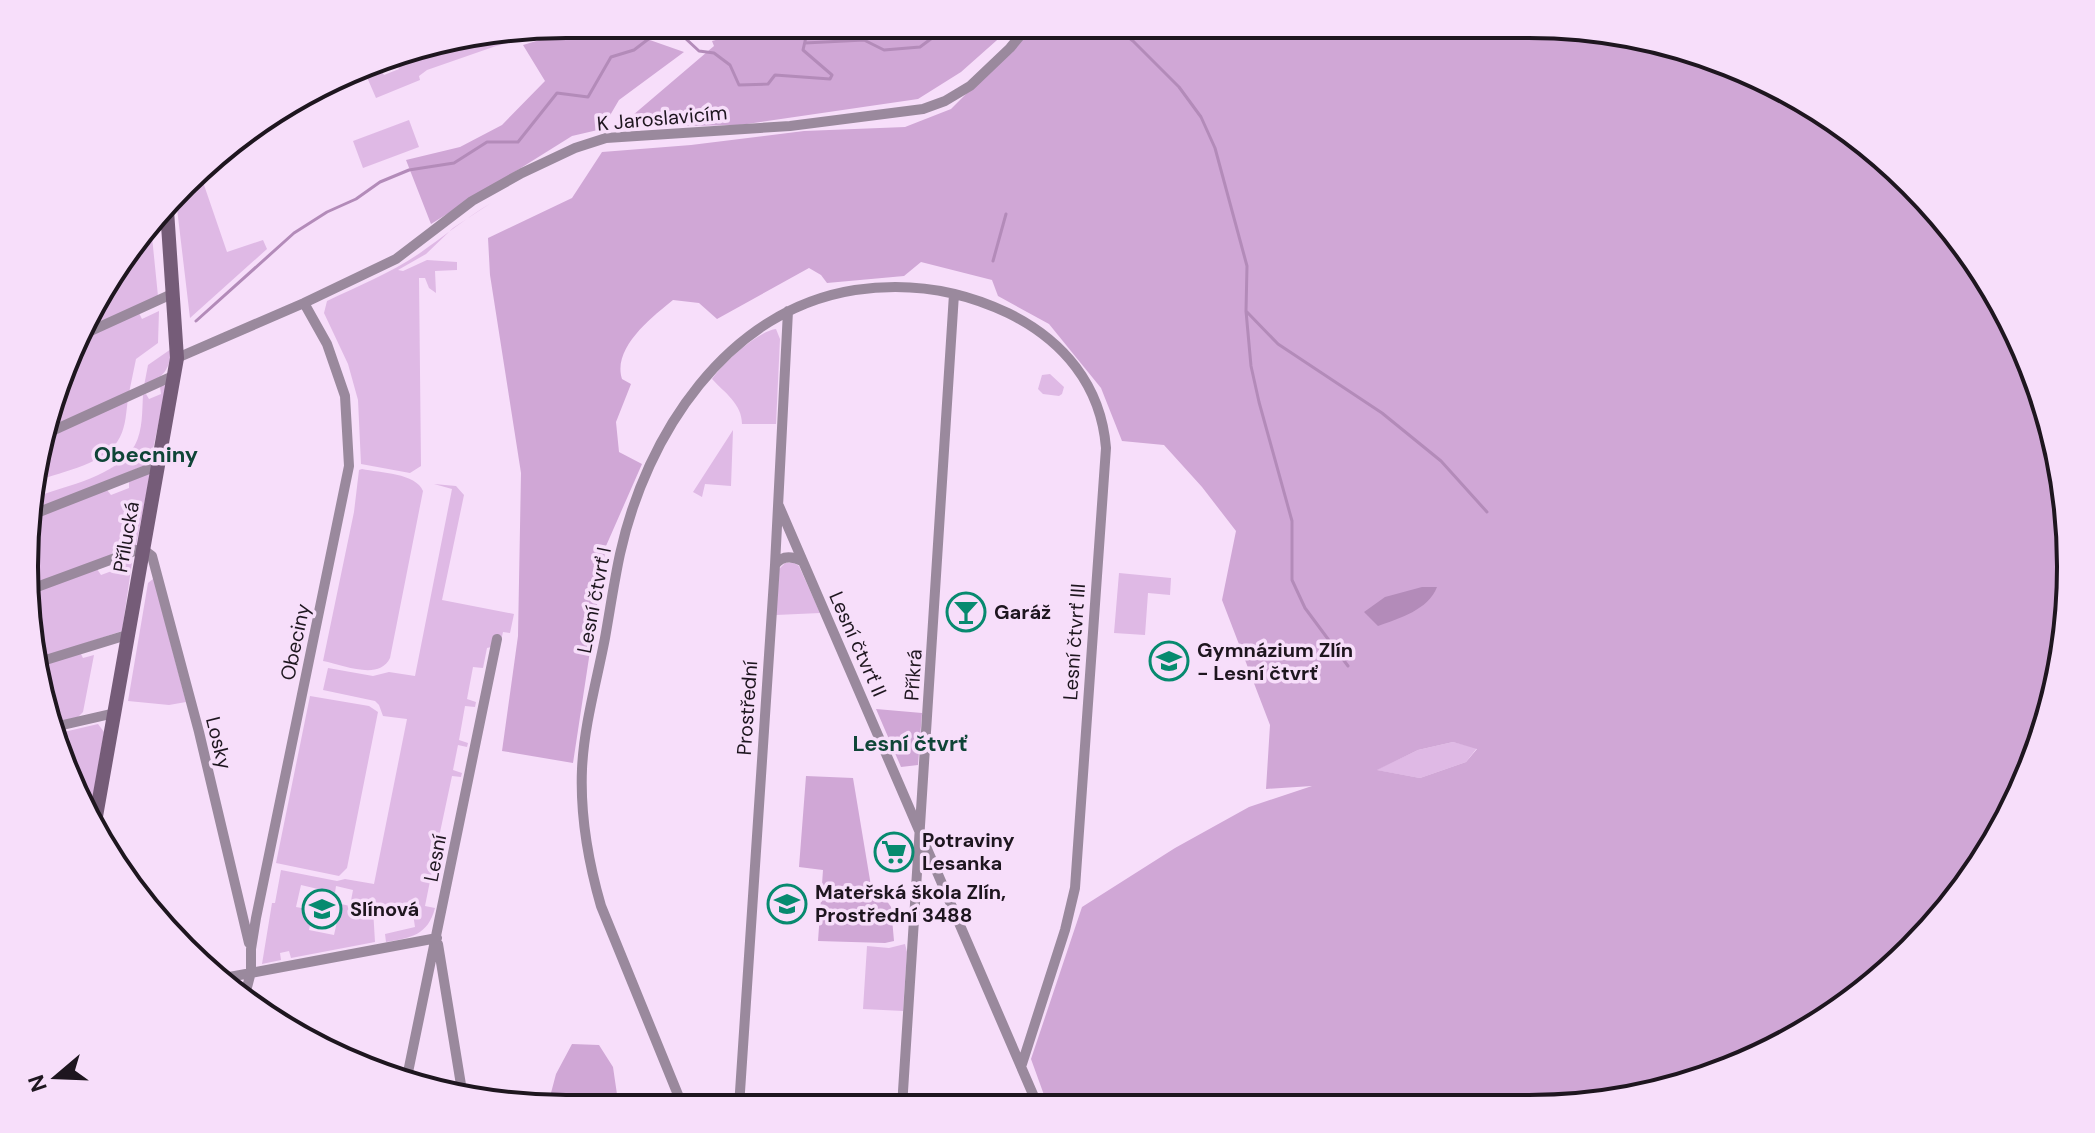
<svg xmlns="http://www.w3.org/2000/svg" width="2095" height="1133" font-family="'DM Sans',sans-serif">
	<rect width="100%" height="100%" fill="#f7defa"/>
	<path fill="#dfb9e5" fill-rule="evenodd" d="M566,24H619L577,26L496,46L427,70L419,76L420,80L376,98L363,68L367,66L371,74L381,70L384,75L399,69L393,54L385,57L392,53Z
		M623,24H734L766,30L738,38L725,27L699,28L688,36L654,31L650,28L633,34Z
		M409,120L419,147L363,168L353,141Z
		M203,171L206,180L203,182L227,252L263,240L267,249L190,318L176,200Z
		M491,203L453,228L426,254L398,270L403,271L427,260L457,262V270L435,271L436,293L429,288L425,278H419L421,466L410,473L361,464L358,400L348,364L324,313L327,301C358,286 391,273 420,253C444,236 466,218 491,203Z
		M151,227L158,296L86,329L110,278L122,273L118,263Z
		M159,311L158,343L136,359L129,393L42,434V427L82,339L139,313L142,319Z
		M776,329L780,339L776,424H742C742,404 725,393 712,379C722,364 758,331 776,329Z
		M171,349C170,371 163,377 144,386L148,365Z
		M1050,374L1064,387L1062,394L1059,396L1043,394L1038,389L1042,375Z
		M164,384L166,388L150,463L34,512L35,497C68,485 116,477 135,445C143,430 142,411 143,395L146,394L149,399L161,394L160,387Z
		M128,399C126,412 126,425 120,437C107,464 63,471 37,481L41,440Z
		M733,430L731,486L705,484L702,497L693,492Z
		M362,469C380,473 416,473 423,491L390,658C379,681 344,665 323,661L354,512L359,470Z
		M148,472L150,475L136,546L27,589L33,518L107,490L111,495L129,488V480Z
		M434,484L456,486L464,495L442,600L514,614L510,633L503,632L500,645L487,648L483,668L473,667L467,699L476,702L475,707L465,706L459,740L468,743L467,747L458,745L453,770L462,773L461,777L452,776L439,837L449,840L448,843L438,841L425,906L435,908C428,935 411,938 386,942L385,934L415,927L413,914L384,919L380,917L379,909H373L375,942L291,958L289,951L280,953L281,960L262,964L272,903H275L281,870L337,881L345,879L374,884L407,719L383,716L379,705L375,701L323,690L328,668L373,676L389,672L415,676L452,489ZM301,885L335,893L336,886L353,890L350,906L341,904L334,935L309,930L313,910L296,907Z
		M133,556L122,631L38,659L25,602L26,594L97,569L101,575L120,568V562Z
		M785,563H794L799,566L820,613L776,615L779,569Z
		M1119,573L1171,578L1170,595L1148,593L1145,635L1114,633Z
		M153,579L154,580L186,702L169,705L128,701L148,583Z
		M80,652L83,658L94,655L83,712L78,717L54,723L40,665Z
		M310,696L369,706L378,712L347,868L339,876L276,863Z
		M98,724L104,732L90,814L67,778V774L76,772L69,737L65,738L64,732Z
		M1453,742L1477,748L1466,762L1420,778L1376,770L1418,750Z
		M905,944L907,952L903,1011L863,1009L867,946L889,948Z"/>
	<path fill="#d0a7d6" fill-rule="evenodd" d="M775,24L795,28L806,24L1014,25L961,72L918,99L740,125L619,127L714,46L712,41Z
		M1035,25H1336L1360,32L1392,25H1564L1669,43L1799,96L1886,158L1959,236L2015,326L2052,426L2070,531L2066,637L2042,740L1999,837L1936,925L1830,1018L1703,1080L1599,1104L1048,1106L1031,1059L1082,907L1175,848L1249,807L1312,786L1266,789L1270,725L1222,600L1236,531L1202,487L1164,445L1122,441L1101,388L1049,324L998,296L992,280L921,262L904,276L827,283L821,275L809,268L717,319L699,303L673,300C652,317 612,348 622,379L631,384L616,422L619,452L642,464L606,546L573,763L502,751L518,636L521,473L490,275L488,238L572,198L602,152L691,145L804,131L905,127L951,109ZM1453,742L1477,749L1466,762L1420,778L1377,770L1418,750Z
		M576,29L627,32L684,52L619,100L602,129L572,136L431,224L406,160L460,147L502,125L545,81L523,45Z
		M876,709L922,713L918,765L901,767Z
		M806,776L853,778L872,892L882,894L891,907L894,941L885,943L818,941L823,870L799,867Z
		M572,1044L599,1045L613,1067L619,1108H547L556,1074Z"/>
	<path fill="#b38bb9" d="M1422,587H1437C1428,610 1400,618 1378,626L1364,612L1385,597Z"/>
	<g fill="none" stroke-linecap="round" stroke-linejoin="round">
		<path stroke="#b38bb9" stroke-width="3" d="M1113,25L1133,41L1179,87L1201,117L1215,148L1247,266L1246,311L1251,366L1259,402L1292,521V580L1305,608L1348,666
			M805,43L864,40L884,50L920,47L951,24
			M993,261L1006,214
			M1246,311L1278,344L1382,413L1441,461L1487,512
			M196,321L294,233L327,212L356,199L380,182L409,170L454,163L487,142H518L557,93L588,97L611,57L634,50L655,34L685,38L699,51L714,53L730,65L739,85L768,84L775,75L830,79L832,75L803,50L809,24"/>
		<path stroke="#9a899d" stroke-width="10" d="M148,230L168,222
			M84,334L174,293
			M177,358L304,303L396,259L472,201L522,173L575,148L606,138L790,126L923,109L945,101L970,86L1010,48L1029,25
			M41,436L175,375
			M779,506L1038,1106
			M34,514L159,465
			M775,565C782,555 792,556 802,561
			M26,591L137,550H144L152,556L199,732L249,943
			M39,662L130,634
			M54,727L115,713
			M438,944L463,1097
			M224,978L437,938
			M245,995L251,972V949L256,918L349,466L345,396L327,344L304,303
			M406,1082L497,639
			M683,1107L601,906C588,861 580,816 582,769C584,725 597,680 605,638C610,610 614,582 620,554C646,435 727,310 855,290C908,282 960,290 1008,313C1063,340 1101,385 1106,448L1075,888L1065,930L1022,1064
			M739,1107L775,565L788,311
			M902,1107L954,294"/>
		<path stroke="#755c78" stroke-width="14" d="M95,822L177,358L167,210"/>
	</g>
	<defs>
		<g id="bar-ring" transform="scale(2)"><circle r="9.5" fill="#f7defa" stroke="#078a6f" stroke-width="1.5"/><path d="M-6-5H6L.8 .8V4.5H3.5V6h-7V4.5H-.8V.8Z" fill="#078a6f"/></g>
		<g id="school-ring" transform="scale(2)"><circle r="9.5" fill="#f7defa" stroke="#078a6f" stroke-width="1.5"/><path d="M0-5L7-2L0 1L-7-2ZM-4 1L0 2.5L4 1V4Q0 6-4 4Z" fill="#078a6f"/></g>
		<g id="supermarket-ring" transform="scale(2)"><circle r="9.5" fill="#f7defa" stroke="#078a6f" stroke-width="1.5"/><path d="M-6-5.5h2.5l.6 2H6L4.5 2H-2.5L-4.4-4H-6ZM-1.5 3.2a1.3 1.3 0 1 0 .1 0ZM3 3.2a1.3 1.3 0 1 0 .1 0Z" fill="#078a6f"/></g>
	</defs>
	<g fill-rule="evenodd">
		<use href="#bar-ring" x="966" y="612"/>
		<use href="#school-ring" x="1169" y="661"/>
		<use href="#supermarket-ring" x="894" y="852"/>
		<use href="#school-ring" x="787" y="904"/>
		<use href="#school-ring" x="322" y="909"/>
	</g>
	<g text-anchor="middle" stroke-width="7" stroke-linejoin="round" paint-order="stroke">
		<g font-size="20" fill="#1e161f" stroke="#f7defa">
			<text transform="translate(662 118) rotate(-5)" y="7">K Jaroslavicím</text>
			<text transform="translate(126 537) rotate(-80)" y="7">Přílucká</text>
			<text transform="translate(594 600) rotate(-79)" y="7">Lesní čtvrť I</text>
			<text transform="translate(295 642) rotate(-78)" y="7">Obeciny</text>
			<text transform="translate(1074 642) rotate(-86)" y="7">Lesní čtvrť III</text>
			<text transform="translate(858 644) rotate(66)" y="7">Lesní čtvrť II</text>
			<text transform="translate(913 675) rotate(-86)" y="7">Příkrá</text>
			<text transform="translate(747 708) rotate(-86)" y="7">Prostřední</text>
			<text transform="translate(219 743) rotate(76)" y="7">Losky</text>
			<text transform="translate(435 858) rotate(-79)" y="7">Lesní</text>
		</g>
		<g font-size="20" font-weight="bold" fill="#1e161f" stroke="#f7defa" text-anchor="start">
			<text x="994" y="619">Garáž</text>
			<text x="1197" y="657">Gymnázium Zlín<tspan x="1197" dy="23">- Lesní čtvrť</tspan></text>
			<text x="922" y="847">Potraviny<tspan x="922" dy="23">Lesanka</tspan></text>
			<text x="815" y="899">Mateřská škola Zlín,<tspan x="815" dy="23">Prostřední 3488</tspan></text>
			<text x="350" y="916">Slínová</text>
		</g>
		<g font-size="22" font-weight="bold" fill="#0f4537" stroke="#f7defa">
			<text x="146" y="462">Obecniny</text>
			<text x="910" y="751">Lesní čtvrť</text>
		</g>
	</g>
	<path d="M0 0H2095V1133H0ZM566 38H1529A528 528 0 0 1 2057 566V567A528 528 0 0 1 1529 1095H566A528 528 0 0 1 38 567V566A528 528 0 0 1 566 38Z" fill="#f7defa" fill-rule="evenodd"/>
	<path fill="none" stroke="#1e161f" stroke-width="4" d="M566 38H1529A528 528 0 0 1 2057 566V567A528 528 0 0 1 1529 1095H566A528 528 0 0 1 38 567V566A528 528 0 0 1 566 38Z"/>
	<g transform="translate(56 1077) rotate(251)" stroke="#f7defa" stroke-width="6" paint-order="stroke">
	<path d="M0-6L14 30L0 20L-14 30Z" fill="#1e161f"/>
	<text y="-12" font-size="22" font-weight="bold" text-anchor="middle" fill="#1e161f">N</text>
	</g>
</svg>
